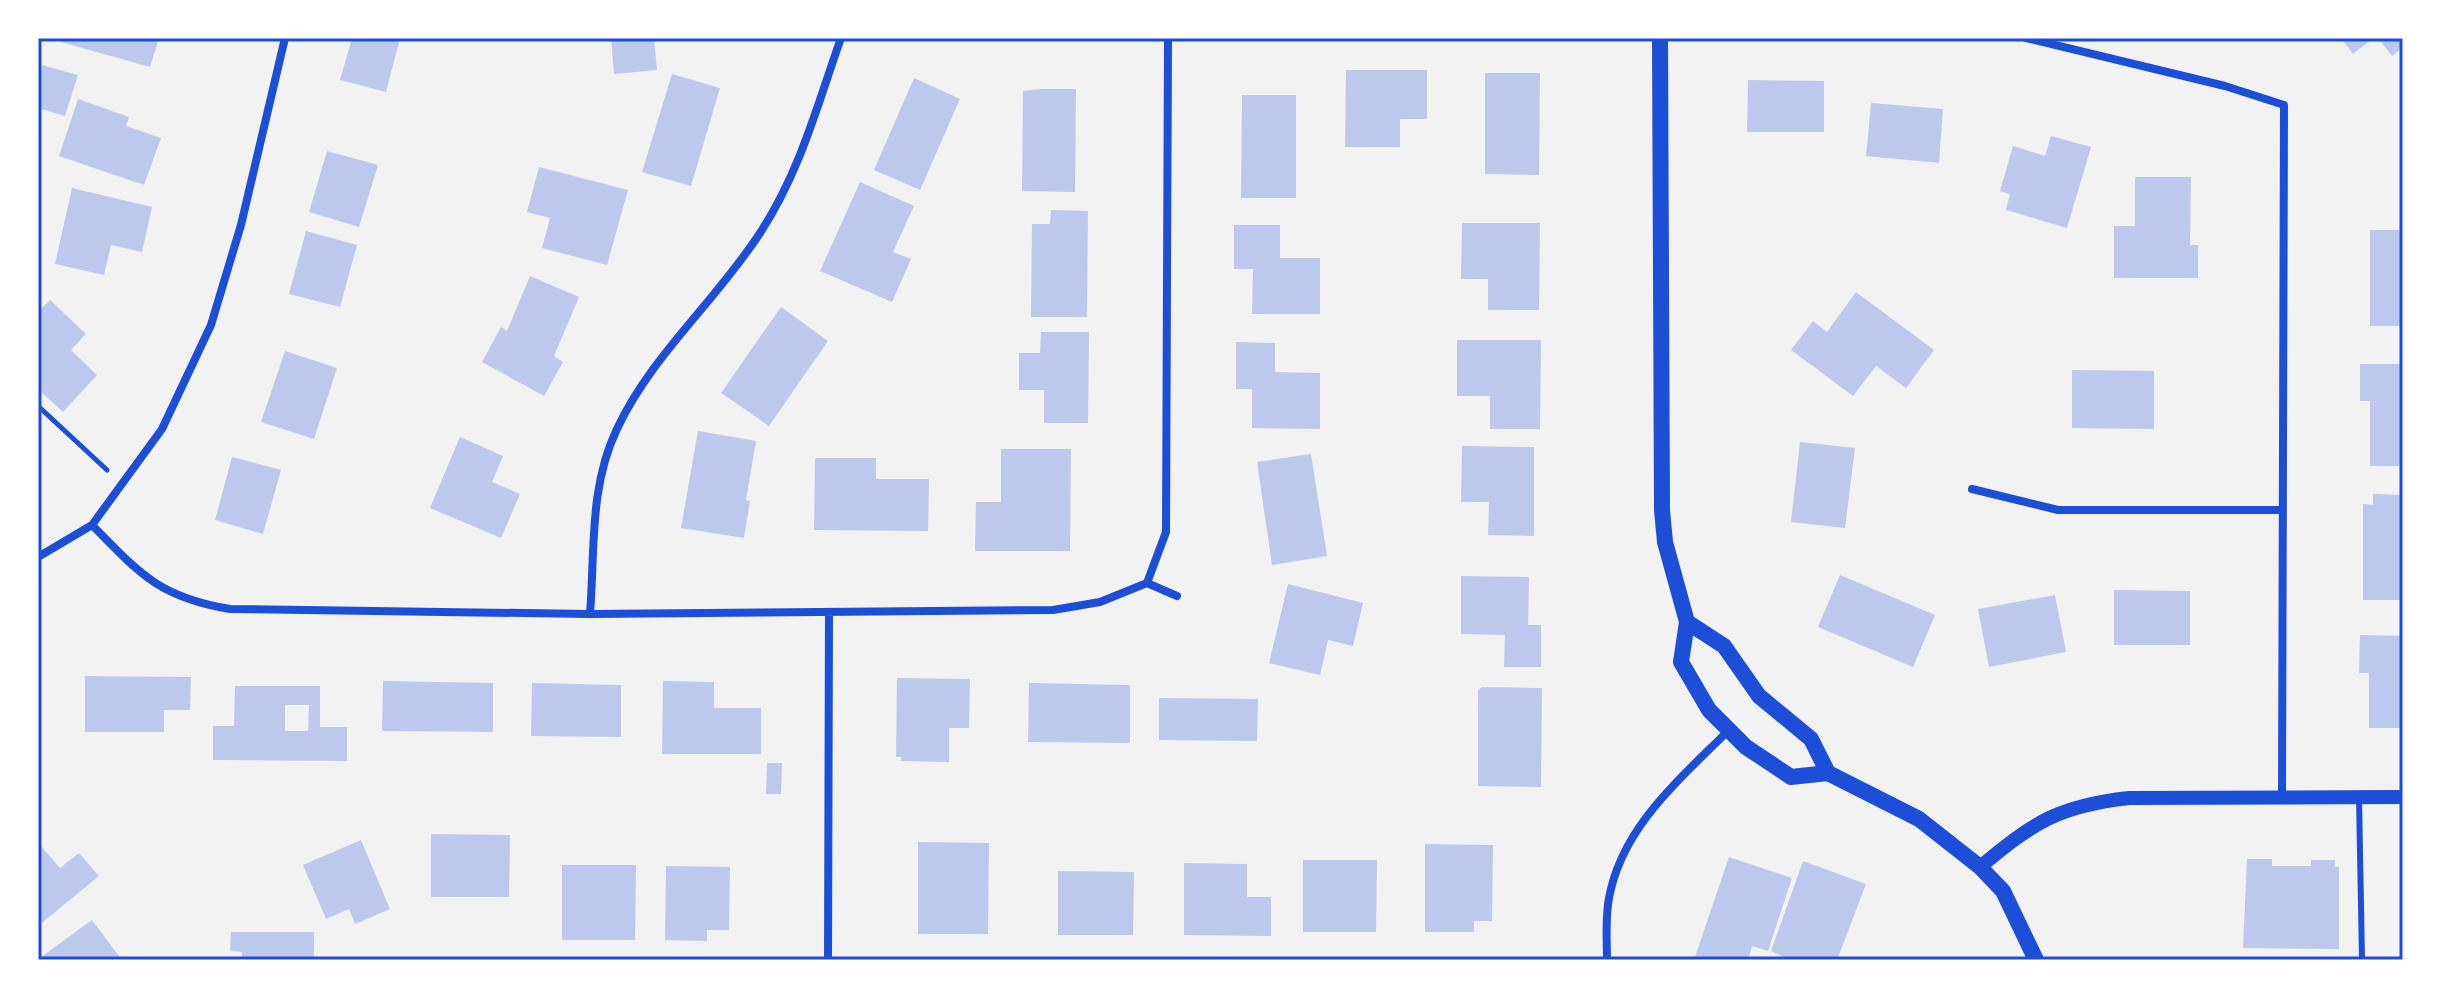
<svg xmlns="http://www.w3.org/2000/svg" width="2441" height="998" font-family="'Asap Condensed',sans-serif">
	<rect width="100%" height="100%" fill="#f2f2f2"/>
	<path fill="#bdc9ec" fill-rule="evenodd" d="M62,38H159L150,67L61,42Z
		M352,38H400L386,92L340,80Z
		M611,38H654L657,70L614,74Z
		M2341,38H2374L2353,54Z
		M2378,38H2403V47L2392,56Z
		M42,65L78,75L65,116L38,108Z
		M1346,70H1427V119H1400V147H1345Z
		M1485,73H1540L1539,175L1485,174Z
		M672,74L720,88L691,186L642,172Z
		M914,78L960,99L920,190L874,170Z
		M1748,80L1824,81V132H1747Z
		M1040,89H1076L1075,192L1022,191L1023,91Z
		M1242,95H1296V198H1241Z
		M78,99L129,117L126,126L161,138L144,185L59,156Z
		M1871,103L1943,109L1939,163L1866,156Z
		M2051,136L2091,147L2067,228L2006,210L2010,194L2000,191L2013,146L2045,156Z
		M327,151L378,165L359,227L309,212Z
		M539,167L628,190L607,265L542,248L550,218L527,212Z
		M2135,177H2191L2190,245H2198V278H2114V226H2135Z
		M860,182L914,206L893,252L911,259L892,302L820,271Z
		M72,188L152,207L142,252L111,245L104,275L55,264Z
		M1051,210L1088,211L1087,317H1031L1032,224H1050Z
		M1462,223H1540L1539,310H1488V279H1461Z
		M1234,225H1280V258H1320V314H1252L1253,269H1234Z
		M2370,230H2403V326H2370Z
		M306,231L357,245L340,307L289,294Z
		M530,276L579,297L554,356L563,362L544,396L482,362L501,327L507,331Z
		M1856,292L1934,350L1906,388L1876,366L1853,396L1791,350L1813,321L1827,332Z
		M50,300L86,334L71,350L97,375L63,412L38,389V312Z
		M781,307L828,341L769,426L721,393Z
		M1041,332H1089L1088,423H1044V390H1019V353H1040Z
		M1457,340H1541L1540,429H1490V396H1457Z
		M1236,342L1275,343V372L1320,373V429L1252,428V389H1236Z
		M285,351L337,368L314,439L261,422Z
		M2360,364H2403V466H2370V401H2360Z
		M2072,370L2154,371V429L2072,428Z
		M698,431L756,441L746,500L750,501L744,538L681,528Z
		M460,437L503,456L492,482L520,494L501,538L430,508Z
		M1800,442L1855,448L1845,528L1791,522Z
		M1462,446L1534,447V536L1488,535L1489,502H1461Z
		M1001,449H1071L1070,551H975L976,502H1001Z
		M1311,454L1327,556L1272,565L1257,462Z
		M232,457L281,470L263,534L215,520Z
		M815,458H876V479H929L928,531L814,530Z
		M2373,494L2403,495V600H2363V504L2373,505Z
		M1840,575L1935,615L1913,667L1818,627Z
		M1461,576L1529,577L1528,625H1541V667H1504L1505,635L1461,634Z
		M1288,584L1363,603L1353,646L1328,640L1320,675L1269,663Z
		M2114,590L2190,591V645H2114Z
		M2055,595L2066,652L1989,667L1978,609Z
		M2360,635L2403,636V728H2369V673H2359Z
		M85,676L191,677L190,710H164V732H85Z
		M897,678L970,679L969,728H949V762L901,761V757H896Z
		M383,681L493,683V732L382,731Z
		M663,681L714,682V708H761V754H662Z
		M532,683L621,685V737L531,736Z
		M1029,683L1130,685V743L1028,742Z
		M235,686H320V727H347V761L213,760V726H234ZM285,705H309L308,731H285Z
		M1482,687L1542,688L1541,787L1478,786V690Z
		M1159,698L1258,699L1257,741L1159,740Z
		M767,763H782L781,794H766Z
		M431,834L510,835L509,897H431Z
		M361,840L390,909L355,924L349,909L326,919L303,865Z
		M918,842L989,843L988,934H918Z
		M1425,844L1493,845L1492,921H1474V932H1425Z
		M40,845L60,868L79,853L99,876L38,926Z
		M1729,857L1792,878L1768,951L1752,946L1748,960H1694Z
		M2247,859H2272V866H2311V860H2335V867H2339V949L2243,948Z
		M1303,860H1377L1376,932H1303Z
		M1803,861L1866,884L1837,960H1790L1771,951Z
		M1184,863L1247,864V897H1271V936L1184,935Z
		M562,865H636L635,940H562Z
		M666,866L730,867L729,930H707V941L665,940Z
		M1058,871L1134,872L1133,935H1058Z
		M92,920L122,960H44L41,957Z
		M231,932H314V960H242V952L230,951Z"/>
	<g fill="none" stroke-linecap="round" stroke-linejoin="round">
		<path stroke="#1d4ed8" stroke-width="5" d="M38,406L107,470"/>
		<path stroke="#1d4ed8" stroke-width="6" d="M2359,797L2362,960"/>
		<path stroke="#1d4ed8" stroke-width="8" d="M2026,38L2225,86L2284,105L2282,797
			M1972,489L2058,510H2282
			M92,525C140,574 159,597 230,609L590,614L1053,610L1100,602L1147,583
			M38,557L92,525L162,429L211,325L241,225L285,38
			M1147,583L1166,532L1168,38
			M1147,583L1177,596
			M590,614C595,551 589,487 617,429C651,356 716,301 760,233C800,172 817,106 841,38
			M828,960L829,612
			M1607,960C1607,940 1605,918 1609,898C1622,827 1679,780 1728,731"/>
		<path stroke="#1d4ed8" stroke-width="14" d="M1980,867C2034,822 2058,806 2129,798L2403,797"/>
		<path stroke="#1d4ed8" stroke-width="16" d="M1660,38L1662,510L1665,542L1687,622L1681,662L1709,710L1746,747L1791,777L1828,773L1919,819L1980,867L2003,891L2036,960
			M1687,622L1724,646L1759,696L1811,739L1828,773"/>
	</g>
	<rect width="2441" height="998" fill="none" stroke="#ffffff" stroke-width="80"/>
	<rect x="40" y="40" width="2361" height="918" fill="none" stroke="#1d4ed8" stroke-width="3"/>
</svg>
